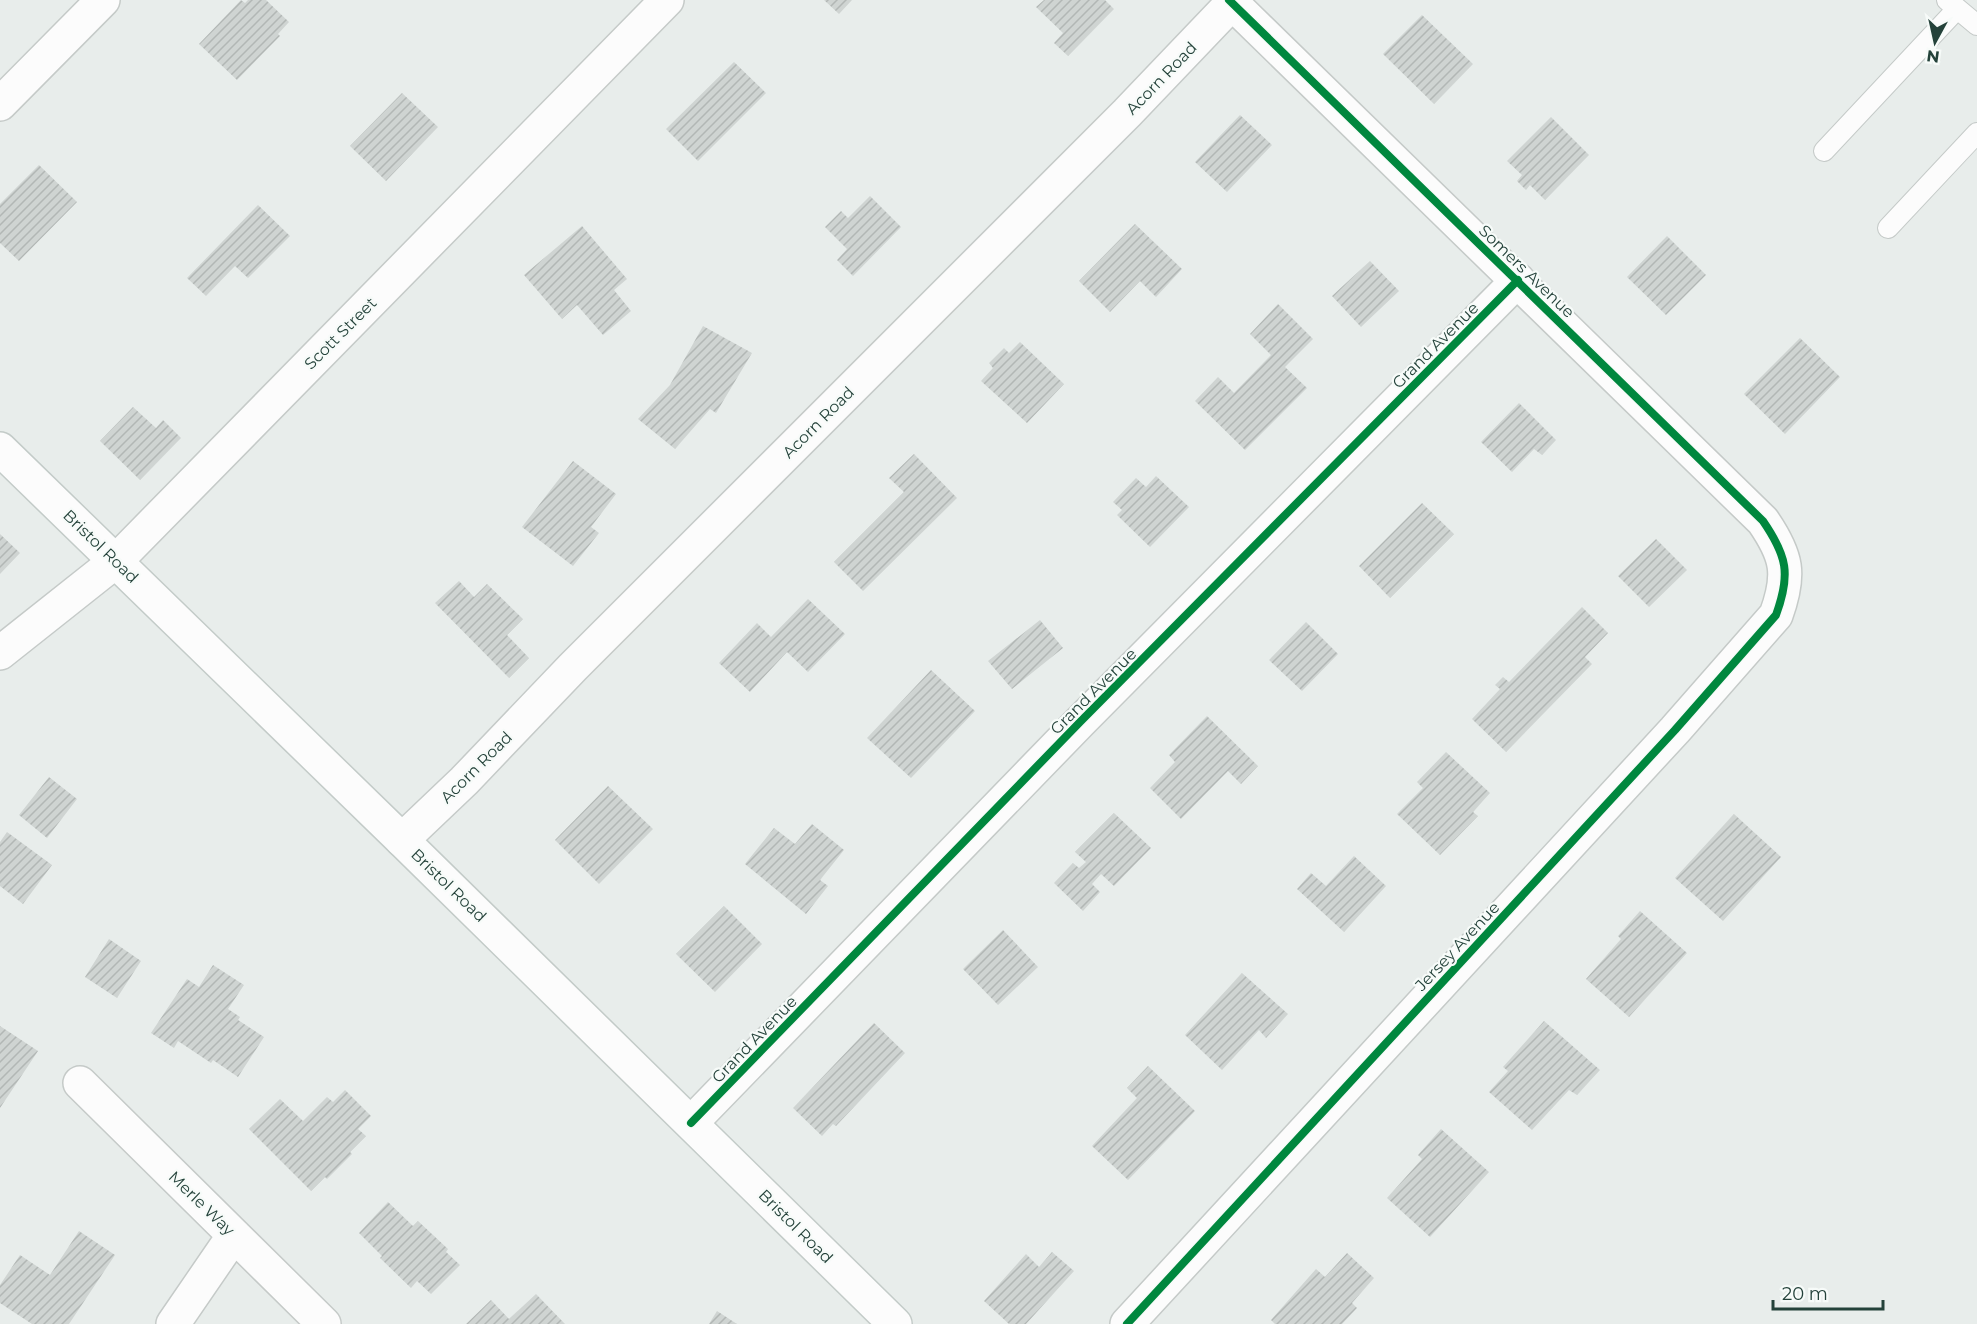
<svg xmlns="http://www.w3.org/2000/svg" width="1977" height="1324" font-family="Montserrat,sans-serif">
	<defs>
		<pattern id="building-hatch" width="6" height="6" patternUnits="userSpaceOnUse" patternTransform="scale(1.5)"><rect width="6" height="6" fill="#cfd4d2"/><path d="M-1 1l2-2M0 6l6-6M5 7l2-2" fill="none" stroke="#b2b7b5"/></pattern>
	</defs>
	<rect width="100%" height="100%" fill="#e8edeb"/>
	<path fill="url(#building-hatch)" d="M241,0L245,3L248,0H266L289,22L278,34L280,36L237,80L199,44Z
		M824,0H852L839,14Z
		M1044,0H1105L1114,9L1068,56L1054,43L1063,33L1036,7Z
		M1422,15L1473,64L1434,104L1383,54Z
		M734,62L766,93L698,161L666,129Z
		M402,93L438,127L386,181L350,146Z
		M1240,115L1272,145L1227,192L1195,162Z
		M1551,117L1589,155L1545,200L1530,185L1526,190L1517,181L1522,175L1507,161Z
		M39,165L77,202L19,261L0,243V204Z
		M870,196L901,227L853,276L837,260L847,249L825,227L841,211L848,218Z
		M258,205L290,236L248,278L235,266L206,296L187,278Z
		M1135,224L1182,269L1156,297L1140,281L1110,312L1079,281Z
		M582,226L627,279L614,290L631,311L603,335L577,305L562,319L524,275Z
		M1667,236L1706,275L1666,315L1627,277Z
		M1370,261L1399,291L1361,327L1332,296Z
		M1278,304L1313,339L1285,367L1307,388L1245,450L1195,401L1218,377L1234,393L1271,355L1250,334Z
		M703,326L752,353L716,413L710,409L675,449L638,419L670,385Z
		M1800,338L1840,377L1785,434L1744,394Z
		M1020,342L1064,384L1027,423L981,381L993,368L989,363L1004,348L1009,353Z
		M1519,403L1556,440L1542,455L1534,449L1512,472L1481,442Z
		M133,407L156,428L163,420L181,438L140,480L100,441Z
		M914,454L957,498L863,591L834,562L904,492L889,478Z
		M573,461L616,494L591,527L599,533L573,566L522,527Z
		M1156,476L1189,507L1150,547L1117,515L1122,510L1113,502L1136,478L1146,487Z
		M1422,503L1454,534L1390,598L1359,566Z
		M0,534L20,553L0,574Z
		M1656,539L1687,570L1649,607L1618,576Z
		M459,581L474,597L487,584L523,619L507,635L529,658L509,678L435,603Z
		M808,599L845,634L808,672L787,652L750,692L719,663L757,623L771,637Z
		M1582,607L1608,633L1585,657L1592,664L1506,752L1472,719L1500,689L1495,685L1503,677L1509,682Z
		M1040,620L1063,648L1012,689L988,661Z
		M1306,622L1338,654L1302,691L1269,660Z
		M931,670L975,711L911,778L867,738Z
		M1207,716L1258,766L1241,784L1228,771L1181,819L1150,788L1175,762L1169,755Z
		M1446,752L1490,793L1473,812L1478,816L1440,855L1397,814L1423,788L1417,782Z
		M49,777L77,799L47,838L19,815Z
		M608,786L653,829L599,884L555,840Z
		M1114,813L1151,848L1114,886L1101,874L1092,884L1100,892L1083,911L1054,883L1073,863L1079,868L1086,862L1075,852Z
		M1734,814L1781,857L1723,921L1675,878Z
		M812,824L844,850L820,880L828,886L806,914L745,864L774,828L795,844Z
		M7,832L52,865L23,904L0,886V842Z
		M1354,856L1386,886L1344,932L1297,889L1311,873L1326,886Z
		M724,906L762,944L715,992L676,954Z
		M1640,911L1687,953L1629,1017L1586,979L1621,939L1618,936Z
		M1003,930L1038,967L998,1005L963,969Z
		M109,939L141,961L117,998L85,977Z
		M213,965L244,985L228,1009L240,1017L238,1020L264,1037L238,1077L213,1060L211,1063L178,1041L174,1048L151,1033L187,979L199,987Z
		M1242,973L1288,1014L1266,1038L1259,1030L1222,1070L1185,1035Z
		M1544,1021L1600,1070L1577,1095L1569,1090L1532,1130L1489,1092L1508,1071L1503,1067Z
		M874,1023L905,1053L836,1126L833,1124L822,1136L793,1108Z
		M0,1026L38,1051L0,1108Z
		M1148,1066L1195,1111L1128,1180L1092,1146L1137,1098L1127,1088Z
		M345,1090L371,1116L358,1129L366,1136L350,1152L352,1154L327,1179L325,1177L311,1191L249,1129L280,1099L303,1121L327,1097L333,1102Z
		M1441,1129L1489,1172L1430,1237L1387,1198L1422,1159L1418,1155Z
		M388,1202L413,1226L418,1221L448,1249L446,1252L460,1265L431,1294L417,1281L411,1288L380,1258L382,1256L359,1233Z
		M79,1231L115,1255L69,1324H32L0,1303V1285L20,1255L50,1275Z
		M1052,1252L1074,1271L1026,1324H1009L984,1301L1026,1254L1039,1267Z
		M1347,1253L1374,1278L1352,1303L1357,1308L1342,1324H1275L1271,1320L1316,1269L1325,1277Z
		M536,1294L565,1324H466L491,1300L509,1319Z
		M717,1311L737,1324H709Z"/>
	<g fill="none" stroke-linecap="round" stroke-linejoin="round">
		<g stroke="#c5cac8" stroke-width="22">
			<path id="service" d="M1947,0L1977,25
				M1824,151L1957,9
				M1888,228L1977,133"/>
		</g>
		<g stroke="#c5cac8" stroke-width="36">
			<path id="minor" d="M0,104L103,0
				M0,653L116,561L667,0
				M402,840L464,781L573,667L1127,113L1232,3
				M80,1083L324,1324
				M691,1123L1080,722L1518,280
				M173,1324L234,1235
				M1127,1324L1675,730L1776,615C1791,574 1787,556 1763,521L1229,0"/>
		</g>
		<g stroke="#c3cbc8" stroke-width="36">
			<path id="secondary" d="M0,449L402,840L895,1324"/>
		</g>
		<use href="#service" stroke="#fcfcfc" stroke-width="20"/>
		<use href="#minor" stroke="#fcfcfc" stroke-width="33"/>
		<use href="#secondary" stroke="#fcfcfc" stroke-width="33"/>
		<g stroke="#f7fbf9" stroke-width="11">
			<path id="cycleway" d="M691,1123L1080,722L1518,280
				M1127,1324L1675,730L1776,615C1791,574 1787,556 1763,521L1229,0"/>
		</g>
		<use href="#cycleway" stroke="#00873e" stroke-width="8"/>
	</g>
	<g text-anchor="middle" stroke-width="4.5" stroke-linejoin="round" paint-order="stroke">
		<g font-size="16" fill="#24423a" stroke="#f7fbf9">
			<text transform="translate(1161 78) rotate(-46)" y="6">Acorn Road</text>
			<text transform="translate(1527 271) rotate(44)" y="6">Somers Avenue</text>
			<text transform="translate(340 333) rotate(-45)" y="6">Scott Street</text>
			<text transform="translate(1435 345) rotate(-45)" y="6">Grand Avenue</text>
			<text transform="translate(818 422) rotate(-45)" y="6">Acorn Road</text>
			<text transform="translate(101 546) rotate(44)" y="6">Bristol Road</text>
			<text transform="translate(1093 691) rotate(-45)" y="6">Grand Avenue</text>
			<text transform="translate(476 767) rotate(-45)" y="6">Acorn Road</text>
			<text transform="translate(449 885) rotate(44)" y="6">Bristol Road</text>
			<text transform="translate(1457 946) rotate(-47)" y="6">Jersey Avenue</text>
			<text transform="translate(754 1039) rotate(-46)" y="6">Grand Avenue</text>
			<text transform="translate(202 1203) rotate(44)" y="6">Merle Way</text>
			<text transform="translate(796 1226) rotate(45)" y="6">Bristol Road</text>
		</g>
	</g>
	<g transform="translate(1935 42) rotate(188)" stroke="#f7fbf9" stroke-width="4.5" paint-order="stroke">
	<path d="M0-4.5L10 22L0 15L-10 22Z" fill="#24423a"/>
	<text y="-9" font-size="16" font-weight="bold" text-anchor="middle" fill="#24423a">N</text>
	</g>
	<path d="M1773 1300v9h110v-9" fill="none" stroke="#24423a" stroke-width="3"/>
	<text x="1782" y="1300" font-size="18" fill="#24423a" stroke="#f7fbf9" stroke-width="4.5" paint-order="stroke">20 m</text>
</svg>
